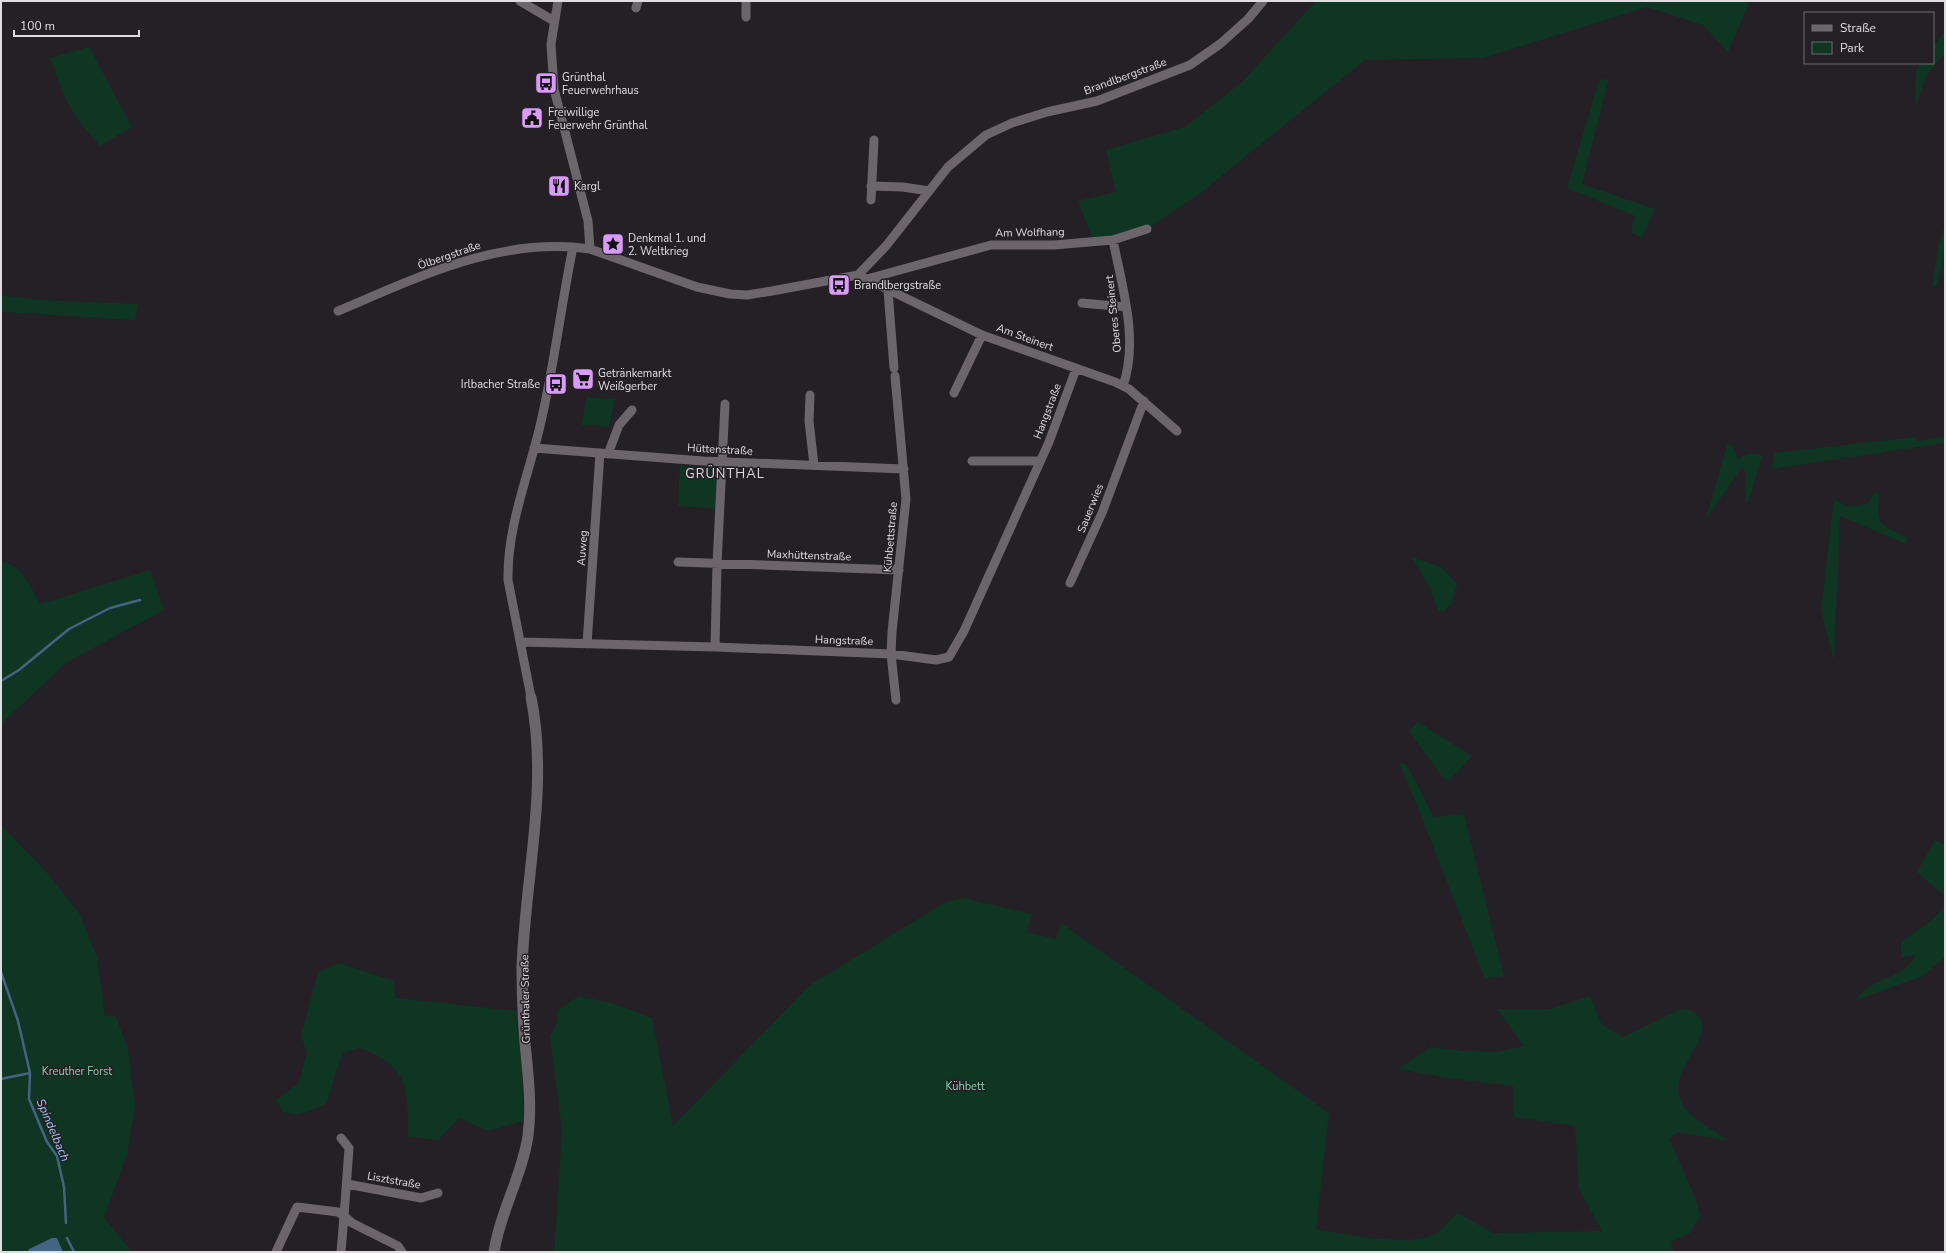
<svg xmlns="http://www.w3.org/2000/svg" width="1946" height="1253" font-family="'Nunito Sans',sans-serif">
	<rect width="100%" height="100%" fill="#252025"/>
	<path fill="#0e3623" d="M1316,1H1750L1728,52L1703,25L1647,7L1483,58L1365,60L1199,194L1147,229L1113,240L1093,239L1078,201L1116,192L1106,150L1185,127L1242,82Z
		M1945,31V53L1927,74L1915,109L1916,70L1921,63H1933V47Z
		M89,47L132,127L100,146L79,121L67,102L50,58Z
		M1609,79L1582,184L1655,209L1642,238L1631,232L1635,216L1567,188L1599,80Z
		M1945,224C1945,247 1943,265 1936,286L1932,287L1939,244Z
		M1,295L39,300L138,304L135,320L4,312H1Z
		M587,397L615,399L609,427L581,425Z
		M1915,437L1918,441L1945,437V443L1772,469L1774,453Z
		M1732,444L1738,459C1745,453 1754,451 1762,456L1749,500L1745,503L1746,475L1743,466L1706,519L1727,445Z
		M680,466L712,467L718,474L717,509L678,506Z
		M1879,492C1876,525 1878,524 1907,537L1906,544L1840,516L1834,661L1821,610L1834,499L1849,507L1868,503L1874,493Z
		M1412,557L1441,567L1457,584L1452,603L1444,611H1438L1431,590Z
		M1,562C22,563 31,589 40,604L150,570L164,610L67,662L1,724Z
		M1418,722L1472,756L1449,781L1443,778L1409,731Z
		M1399,762L1407,765L1434,817L1464,814L1504,976L1485,979L1422,818Z
		M1,825L47,873L79,913L97,956L105,1016L115,1015L128,1048L135,1106L127,1154L104,1217L132,1252H63L57,1238L35,1245L29,1249L28,1252H1Z
		M1935,840L1945,845V896L1917,872Z
		M964,898L1031,914L1027,932L1056,939L1061,923L1329,1113L1316,1229C1345,1234 1405,1247 1433,1235C1441,1232 1451,1219 1458,1213L1493,1233L1602,1231L1579,1189L1575,1126L1514,1117L1513,1086L1455,1079L1398,1069L1431,1047L1462,1051L1496,1052L1524,1046L1497,1009H1550L1590,996L1602,1025L1623,1037L1681,1009L1694,1011C1696,1014 1700,1017 1701,1020C1709,1049 1661,1074 1685,1108C1692,1118 1718,1134 1729,1141L1678,1132L1669,1138L1696,1200L1700,1216L1690,1233L1671,1242L1673,1252H554L562,1130L550,1036L556,1025L558,1010L579,996L612,1003L652,1018L673,1126L810,985L946,902Z
		M1945,906V957L1923,976L1856,1000C1858,997 1861,992 1864,990C1880,977 1907,976 1915,955L1901,958V942L1933,919Z
		M339,963L394,981L395,998L516,1011L522,1068L523,1121L488,1131L459,1118L438,1140L408,1137C408,1089 410,1067 360,1048L342,1053L326,1104L298,1115L283,1112L276,1100L298,1084L307,1053L301,1036L318,972Z"/>
	<path fill="#436483" d="M52,1238H57L63,1252H28L29,1249Z"/>
	<g fill="none" stroke-linecap="round" stroke-linejoin="round">
		<path stroke="#436483" stroke-width="2.5" d="M1,681L19,670L69,629L110,608L140,600
			M1,972L18,1021L30,1073
			M1,1079L30,1073L29,1099L47,1142L57,1156L64,1187L66,1223
			M67,1238L74,1252"/>
		<path stroke="#6c666c" stroke-width="9" d="M520,1L554,21
			M558,1L551,44L554,89L588,221L590,249
			M636,8L638,1
			M746,17V1
			M871,186L903,187L929,191
			M871,200L874,140
			M1113,240C1122,287 1139,339 1123,386
			M858,275L982,335L1115,382L1129,389L1177,431
			M867,279L991,245H1054L1113,240L1147,229
			M888,291L894,368
			M1082,303L1126,307
			M338,311C419,277 500,236 590,249L697,287L730,294L747,295L772,291L858,275L886,246L948,167L986,135L1012,123L1047,112L1097,101L1190,65L1220,44L1248,19L1263,1
			M895,376L906,499L892,632L891,654L896,700
			M954,393L982,335
			M810,395L809,421L814,465
			M534,448L703,461L904,469
			M608,454L619,425L632,410
			M972,461H1040
			M678,562L899,570
			M1070,583L1102,513L1144,401
			M521,642L715,647L891,654L936,660L949,657L964,631L1049,442L1076,369
			M587,644L600,453
			M715,647L717,564L725,404
			M531,697L508,580C507,527 528,477 540,426C554,367 561,306 573,247
			M347,1184L421,1198L438,1193
			M276,1252L297,1207L338,1212L344,1216L349,1148L341,1138
			M341,1252L344,1216L352,1223L398,1246L402,1252"/>
		<path stroke="#6c666c" stroke-width="11" d="M494,1252C500,1212 522,1176 528,1136C532,1105 528,1074 525,1043C523,1018 522,993 522,968C525,876 549,788 531,697"/>
	</g>
	<defs>
		<g id="bus-square" transform="scale(1.15)"><rect x="-9" y="-9" width="18" height="18" rx="4" fill="#da9af7" stroke="#252025"/><path d="M-5-6H5V4H4V6H2V4H-2V6H-4V4H-5ZM-3.5-4V0h7V-4ZM-3.5 1.2v1.5H-2V1.2ZM2 1.2v1.5H3.5V1.2Z" fill="#111"/></g>
		<g id="civic-square" transform="scale(1.15)"><rect x="-9" y="-9" width="18" height="18" rx="4" fill="#da9af7" stroke="#252025"/><path d="M-.6-6.5H3V-4.5H.6V-3L4-1V1h2V6H-6V1h2V-1L-.6-3ZM-1.2 2.5V6h2.4V2.5Z" fill="#111"/></g>
		<g id="restaurant-square" transform="scale(1.15)"><rect x="-9" y="-9" width="18" height="18" rx="4" fill="#da9af7" stroke="#252025"/><path d="M-5-6h1v4h1v-4h1v4h1v-4h1v5L-1.5 .5V6h-2V.5L-5-1ZM5-6V6H3V1.5H1.5Q1.5-4 5-6Z" fill="#111"/></g>
		<g id="sight-square" transform="scale(1.15)"><rect x="-9" y="-9" width="18" height="18" rx="4" fill="#da9af7" stroke="#252025"/><path d="M0-6L1.8-2.2L6-1.7L2.9 1.2L3.7 5.4L0 3.3L-3.7 5.4L-2.9 1.2L-6-1.7L-1.8-2.2Z" fill="#111"/></g>
		<g id="supermarket-square" transform="scale(1.15)"><rect x="-9" y="-9" width="18" height="18" rx="4" fill="#da9af7" stroke="#252025"/><path d="M-6-5.5h2.5l.6 2H6L4.5 2H-2.5L-4.4-4H-6ZM-1.5 3.2a1.3 1.3 0 1 0 .1 0ZM3 3.2a1.3 1.3 0 1 0 .1 0Z" fill="#111"/></g>
	</defs>
	<g fill-rule="evenodd">
		<use href="#bus-square" x="546" y="83"/>
		<use href="#civic-square" x="532" y="118"/>
		<use href="#restaurant-square" x="559" y="186"/>
		<use href="#sight-square" x="613" y="244"/>
		<use href="#bus-square" x="839" y="285"/>
		<use href="#supermarket-square" x="583" y="379"/>
		<use href="#bus-square" x="556" y="384"/>
	</g>
	<g text-anchor="middle" stroke-width="3" stroke-linejoin="round" paint-order="stroke">
		<g font-size="11" fill="#e0dce0" stroke="#252025">
			<text transform="translate(1125 76) rotate(-20)" y="4">Brandlbergstraße</text>
			<text transform="translate(1030 232) rotate(-1)" y="4">Am Wolfhang</text>
			<text transform="translate(449 255) rotate(-19)" y="4">Ölbergstraße</text>
			<text transform="translate(1113 314) rotate(-96)" y="4">Oberes Steinert</text>
			<text transform="translate(1025 337) rotate(20)" y="4">Am Steinert</text>
			<text transform="translate(1047 411) rotate(-69)" y="4">Hangstraße</text>
			<text transform="translate(720 449) rotate(3)" y="4">Hüttenstraße</text>
			<text transform="translate(1090 508) rotate(-68)" y="4">Sauerwies</text>
			<text transform="translate(890 537) rotate(-85)" y="4">Kühbettstraße</text>
			<text transform="translate(582 548) rotate(-86)" y="4">Auweg</text>
			<text transform="translate(809 555) rotate(2)" y="4">Maxhüttenstraße</text>
			<text transform="translate(844 640) rotate(2)" y="4">Hangstraße</text>
			<text transform="translate(525 999) rotate(-91)" y="4">Grünthaler Straße</text>
			<text transform="translate(394 1180) rotate(10)" y="4">Lisztstraße</text>
		</g>
		<g font-size="11" fill="#e0dce0" stroke="#252025" text-anchor="start">
			<text x="562" y="81">Grünthal<tspan x="562" dy="13">Feuerwehrhaus</tspan></text>
			<text x="548" y="116">Freiwillige<tspan x="548" dy="13">Feuerwehr Grünthal</tspan></text>
			<text x="574" y="190">Kargl</text>
			<text x="628" y="242">Denkmal 1. und<tspan x="628" dy="13">2. Weltkrieg</tspan></text>
			<text x="854" y="289">Brandlbergstraße</text>
			<text x="598" y="377">Getränkemarkt<tspan x="598" dy="13">Weißgerber</tspan></text>
			<text x="540" y="388" text-anchor="end">Irlbacher Straße</text>
		</g>
		<g font-size="11" fill="#8ad2a9" stroke="#252025">
			<text x="77" y="1075">Kreuther Forst</text>
			<text x="965" y="1090">Kühbett</text>
		</g>
		<g font-size="12" font-style="italic" fill="#a0cbf5" stroke="#252025">
			<text transform="translate(53 1130) rotate(67)" y="4">Spindelbach</text>
		</g>
		<g font-size="13" letter-spacing="1" fill="#e0dce0" stroke="#252025">
			<text x="725" y="478">GRÜNTHAL</text>
		</g>
	</g>
	<rect width="1946" height="1253" fill="none" stroke="#e0dce0" stroke-width="4"/>
	<rect x="1804" y="12" width="130" height="52" fill="#252025" stroke="#706b70"/>
	<rect x="1812" y="25" width="20" height="6" fill="#6c666c" stroke="#706b70"/>
	<text x="1840" y="32" font-size="12" fill="#e0dce0">Straße</text>
	<rect x="1812" y="42" width="20" height="12" fill="#0e3623" stroke="#706b70"/>
	<text x="1840" y="52" font-size="12" fill="#e0dce0">Park</text>
	<path d="M14 30v6h125v-6" fill="none" stroke="#e0dce0" stroke-width="2"/>
	<text x="20" y="30" font-size="12" fill="#e0dce0" stroke="#252025" stroke-width="3" paint-order="stroke">100 m</text>
</svg>
